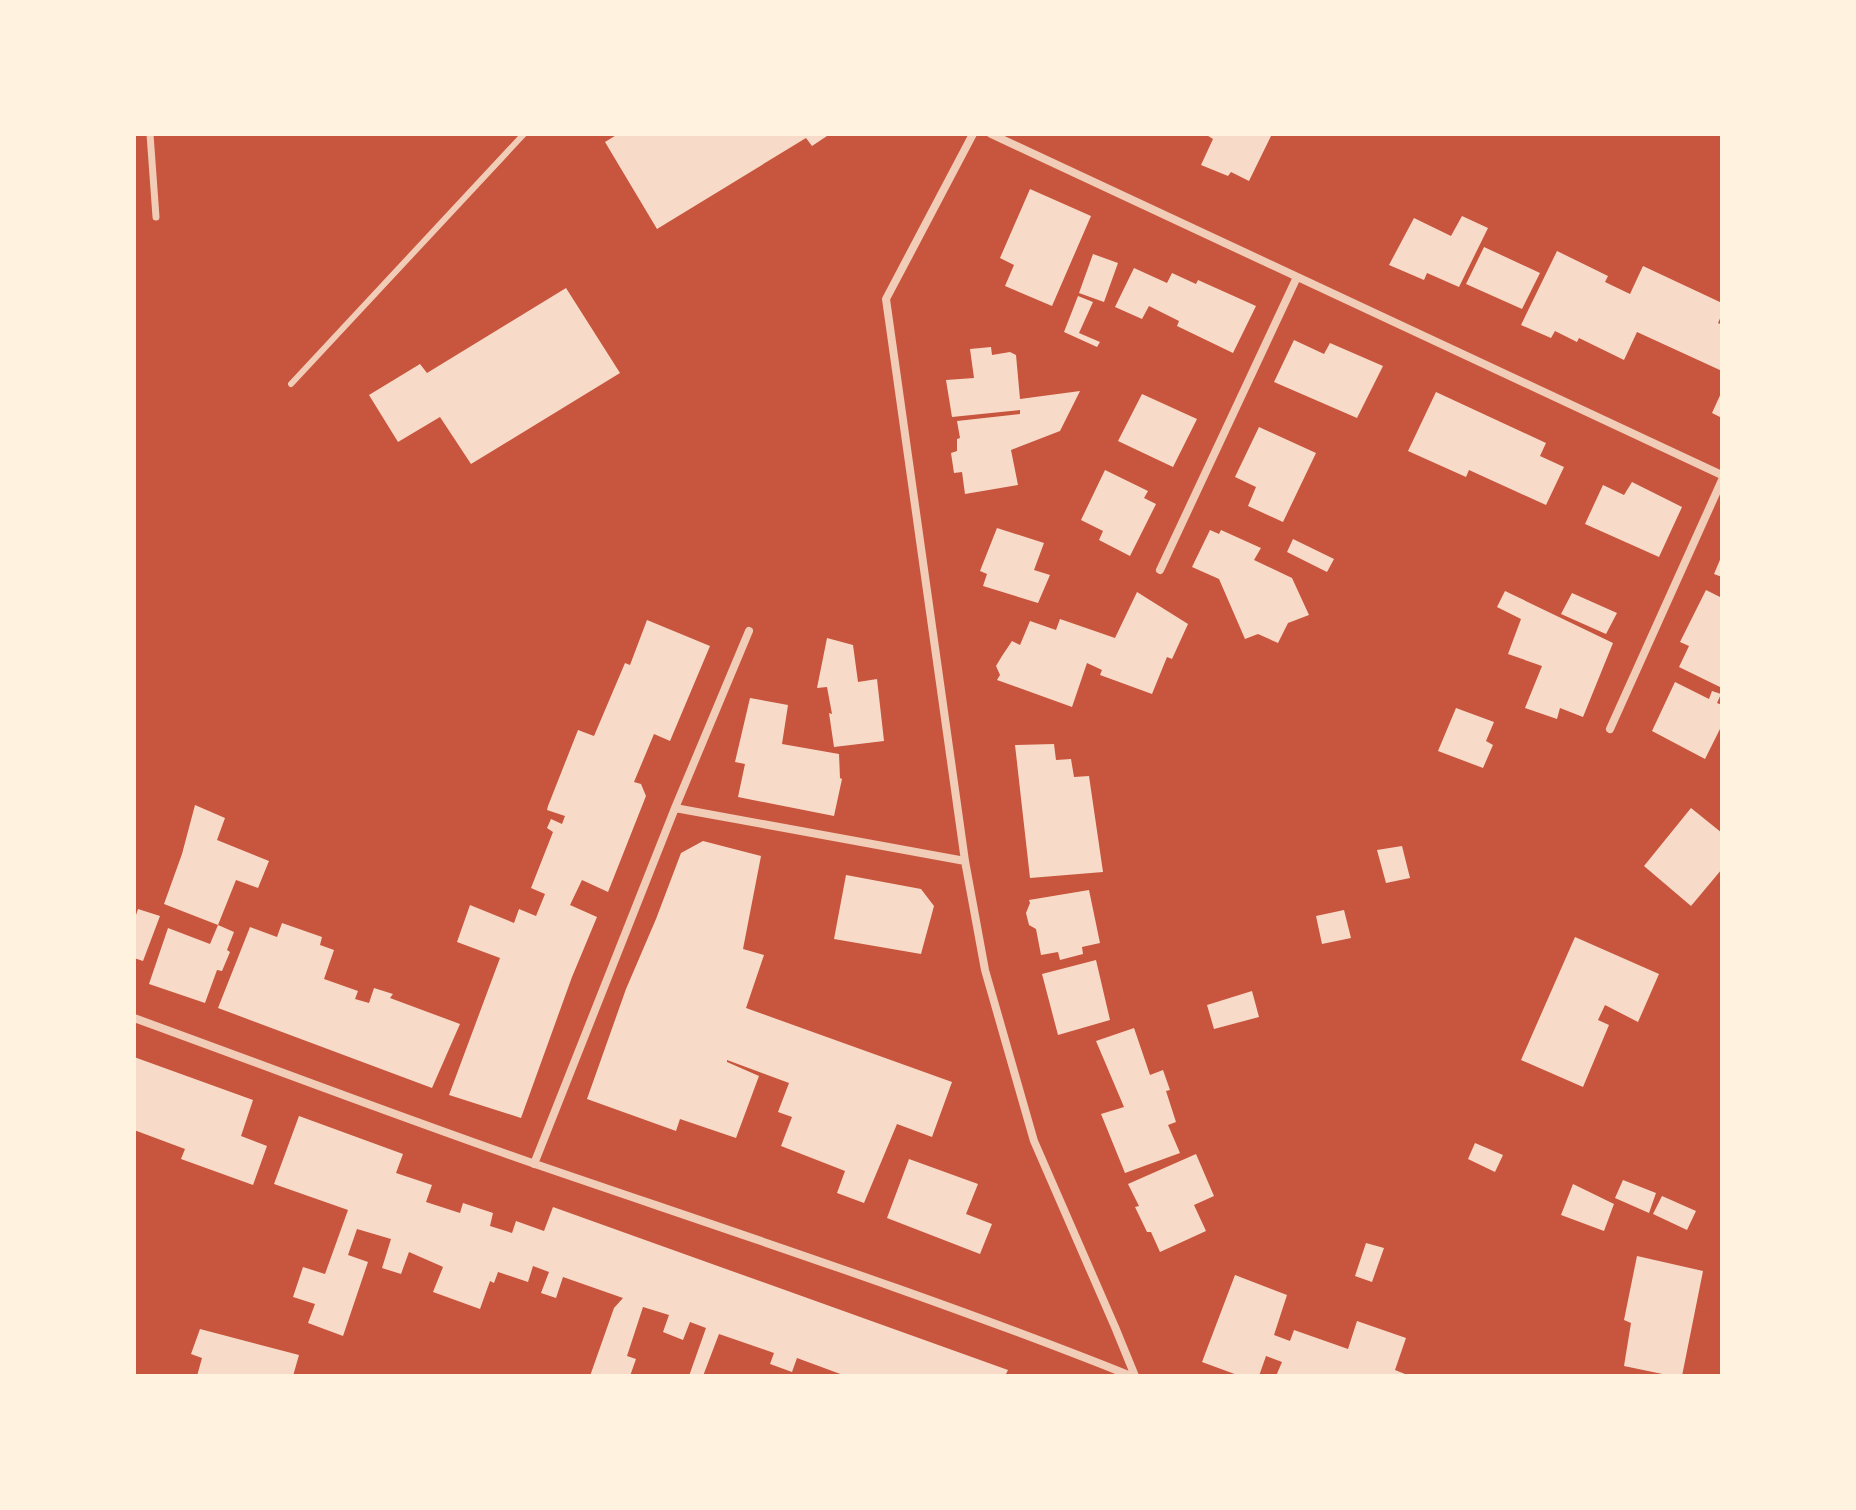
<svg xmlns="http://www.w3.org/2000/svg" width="1856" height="1510" font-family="Figtree,sans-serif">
	<rect width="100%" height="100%" fill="#c8553d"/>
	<path fill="#f7dbc8" d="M618,134H830L812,146L806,138L657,229L605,142Z
		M1205,134H1267L1271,136L1249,181L1231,172L1228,176L1201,165L1213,139Z
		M1030,189L1091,216L1052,306L1005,286L1014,265L1000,258Z
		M1462,216L1488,228L1459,287L1427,273L1424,280L1389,265L1414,218L1451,236Z
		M1484,247L1540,273L1522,309L1466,284Z
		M1557,251L1608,276L1605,282L1630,294L1643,266L1722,303V314L1718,323L1722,325V371L1637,332L1624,360L1579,338L1577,342L1555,331L1551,338L1521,325Z
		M1093,254L1118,263L1104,302L1079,293Z
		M1134,268L1167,283L1172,273L1196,284L1198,280L1256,306L1233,353L1177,326L1179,321L1149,306L1142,319L1115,307Z
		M566,288L620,373L471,464L440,417L398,442L369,395L420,364L427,373Z
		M1078,296L1093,302L1079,333L1100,342L1097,347L1064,332Z
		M1294,340L1324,354L1330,343L1383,366L1357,418L1274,382Z
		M991,347L992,355L1010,352L1016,355L1020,399L1080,391L1060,431L1011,450L1018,485L965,494L962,472L954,473L951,453L957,451V439L960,438L957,421L1020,414V410L952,417L946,380L974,378L970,349Z
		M1722,391V418L1712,413Z
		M1436,392L1546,443L1540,456L1564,467L1546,505L1469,470L1466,477L1408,451Z
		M1142,394L1197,419L1173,467L1118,441Z
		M1259,427L1316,453L1283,522L1248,506L1256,487L1235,477Z
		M1105,470L1148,491L1144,498L1156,504L1130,556L1099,540L1103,531L1081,520Z
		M1632,482L1682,507L1659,557L1585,524L1603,485L1624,495Z
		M997,528L1044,543L1034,570L1050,575L1038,603L983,586L987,574L980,571Z
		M1210,530L1219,534L1221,530L1261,548L1254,560L1292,578L1309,615L1288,623L1278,643L1258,634L1245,639L1219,579L1192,567Z
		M1293,539L1334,559L1327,572L1287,552Z
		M1722,555V577L1714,574Z
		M1706,590L1722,598V688L1679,667L1689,646L1680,642Z
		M1505,591L1613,643L1583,717L1560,708L1557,719L1525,708L1542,666L1508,654L1521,619L1497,607Z
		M1137,592L1188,624L1172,659L1167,657L1152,694L1100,675L1102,670L1087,663L1072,707L997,680L1000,675L996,666L1002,656L1012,641L1020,645L1030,621L1056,630L1060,619L1115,638Z
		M1572,593L1617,613L1606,634L1561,614Z
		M647,620L710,646L670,741L654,734L634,782L641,784L646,796L608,892L582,880L570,905L597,917L572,977L521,1118L449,1095L500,958L457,942L470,905L514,923L519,909L536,916L545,894L531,888L553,832L547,828L551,819L562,824L565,816L547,810L548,806L578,730L594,736L625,663L630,665Z
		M827,638L853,645L858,682L877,679L884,741L834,747L829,713L832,714L827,687L817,688Z
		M1675,682L1709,699L1712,691L1721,694L1717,703L1722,705V725L1705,759L1652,731Z
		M750,698L788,705L782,744L839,754L840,778L842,779L834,816L738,797L745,764L735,762Z
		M1456,708L1494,722L1486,741L1493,745L1483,768L1438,751Z
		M1054,744L1056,760L1071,759L1074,777L1089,776L1103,872L1030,878L1015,745Z
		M195,805L225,818L217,840L269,861L258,888L236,880L218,925L234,932L227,950L230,952L222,971L217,970L205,1003L149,984L168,928L210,944L218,925L164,904L182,854Z
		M1691,808L1722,833V869L1691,906L1644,866Z
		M703,841L761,856L743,949L764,955L746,1008L952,1082L932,1137L897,1124L864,1203L837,1193L845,1171L781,1146L792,1117L778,1112L789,1083L727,1060V1062L759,1076L736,1138L680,1119L676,1131L587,1099L626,989L656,919L681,853Z
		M1402,846L1410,878L1386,883L1377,850Z
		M846,875L921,889L934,906L921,954L834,939Z
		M1089,890L1100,943L1082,947L1083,954L1060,960L1058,952L1041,955L1036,929L1029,925L1026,913L1030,903L1029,900Z
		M138,909L160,916L143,961L134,958V921Z
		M1344,910L1351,938L1322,944L1316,916Z
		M282,923L322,937L320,945L334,950L324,979L358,991L355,999L369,1003L374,988L393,994L390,998L460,1024L432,1088L218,1008L250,927L277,937Z
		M1575,937L1659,974L1638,1022L1605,1005L1598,1020L1609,1025L1583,1087L1521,1060Z
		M1096,960L1110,1020L1058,1035L1042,974Z
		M1252,991L1259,1017L1214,1029L1207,1005Z
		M1134,1028L1150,1075L1163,1070L1170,1090L1166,1091L1176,1122L1168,1125L1180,1153L1125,1173L1101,1114L1124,1107L1096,1041Z
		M134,1057L253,1100L241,1136L267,1146L253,1185L181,1159L185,1149L134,1130Z
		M299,1116L403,1154L396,1173L432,1185L426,1202L460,1213L463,1203L493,1213L490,1226L512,1233L516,1221L544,1231L553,1207L1008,1370L1005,1376H842L843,1375L797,1358L792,1372L770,1364L774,1353L719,1334L703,1376H689L706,1328L690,1322L683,1340L663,1332L669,1315L643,1307L627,1356L636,1359L630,1376H590L614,1308L623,1298L563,1277L556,1298L541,1293L549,1272L533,1266L528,1282L498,1272L494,1283L490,1281L480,1309L433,1292L443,1267L441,1266L409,1252L401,1274L382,1268L391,1239L357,1229L348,1255L368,1262L343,1336L308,1323L315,1304L293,1297L303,1267L325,1274L348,1210L274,1184Z
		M1475,1143L1503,1155L1495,1172L1468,1159Z
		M1196,1154L1214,1196L1194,1205L1206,1231L1160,1252L1151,1232H1147L1135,1207L1139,1206L1128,1184Z
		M909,1159L978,1184L966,1214L992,1224L980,1254L887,1218Z
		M1623,1180L1656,1193L1649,1213L1615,1198Z
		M1573,1184L1614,1204L1604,1231L1561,1215Z
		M1662,1196L1696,1211L1687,1230L1653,1214Z
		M1366,1243L1384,1248L1372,1282L1355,1276Z
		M1637,1256L1703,1271L1682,1376H1672L1624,1366L1631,1323L1624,1320Z
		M1235,1275L1287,1295L1274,1335L1290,1341L1294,1330L1348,1349L1357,1321L1406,1338L1395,1370L1410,1376H1276L1282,1362L1266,1356L1259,1376H1240L1202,1362Z
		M200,1329L299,1355L293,1376H197L202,1358L191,1354Z"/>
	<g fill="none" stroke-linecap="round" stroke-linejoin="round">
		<path stroke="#f1ccb7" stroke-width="6" d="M291,384L524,134"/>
		<path stroke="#f1ccb7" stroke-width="7" d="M150,134L156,217"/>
		<path stroke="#f1ccb7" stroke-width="8" d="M973,134L886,299L965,861L985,970L1034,1141L1115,1327L1135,1376
			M991,134L1722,475
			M1160,570L1297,277
			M1610,729L1722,480
			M675,808L965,861
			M134,1018C269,1067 402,1118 538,1165C736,1233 936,1298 1131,1376
			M534,1164L675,808L749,631"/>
	</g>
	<rect width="1856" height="1510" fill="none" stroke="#fff3e0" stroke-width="272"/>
</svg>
